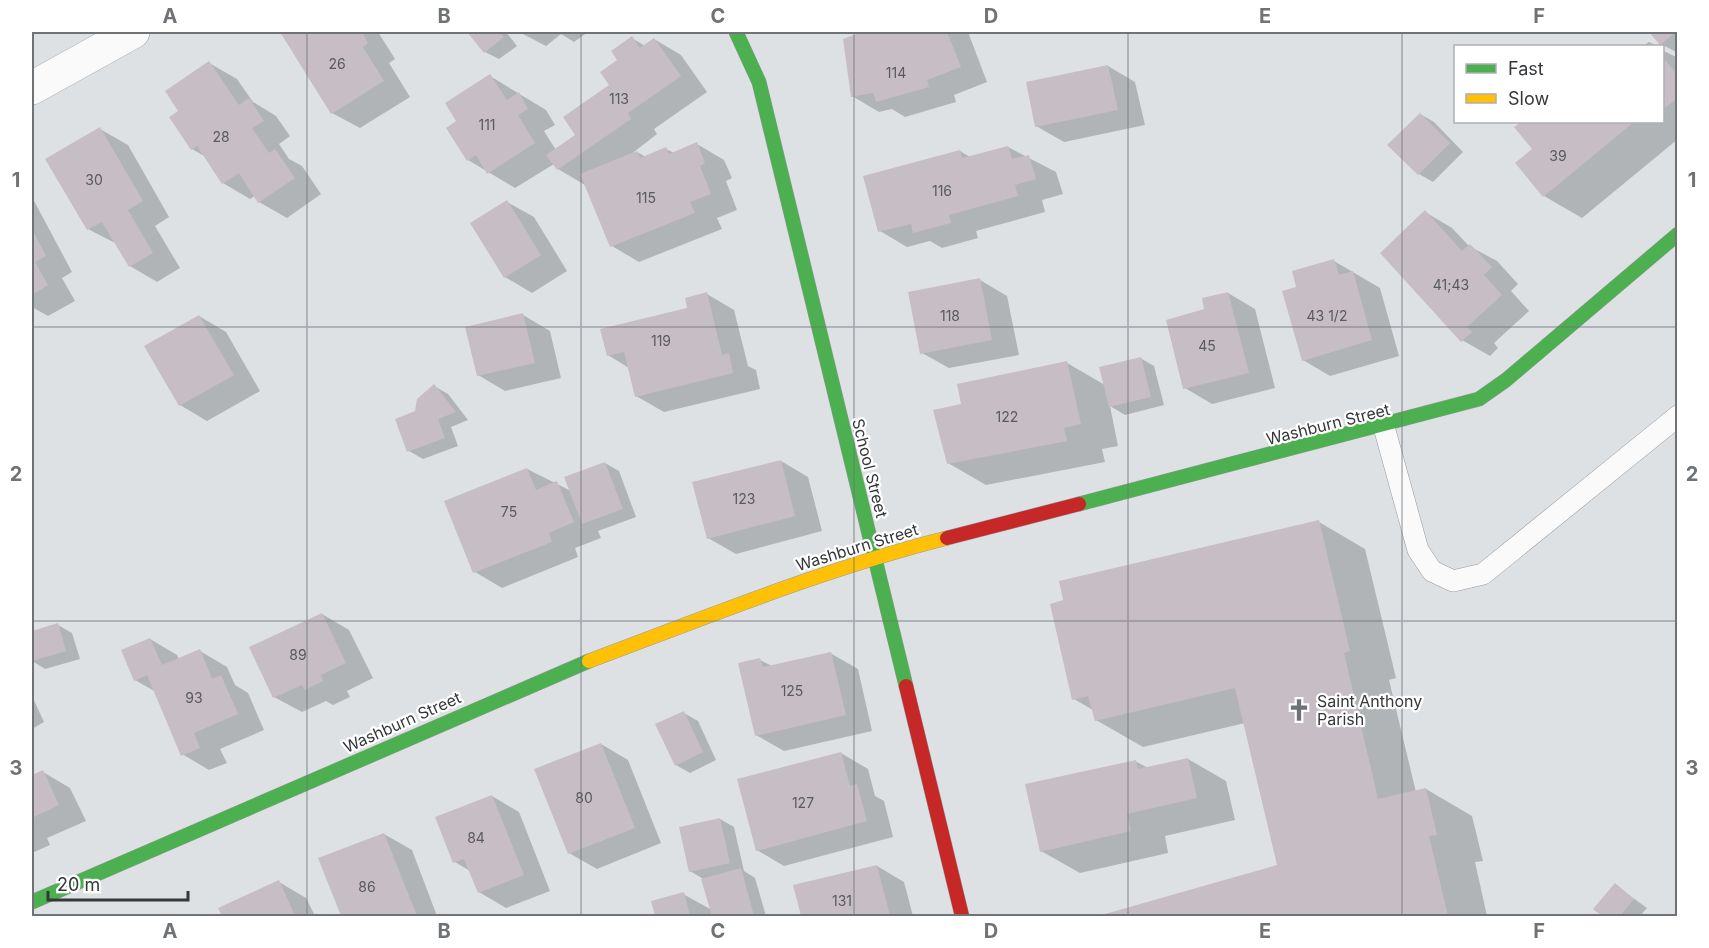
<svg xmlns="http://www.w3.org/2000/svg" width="1709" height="948" font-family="Inter,sans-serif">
	<rect width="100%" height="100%" fill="#dee1e4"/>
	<path fill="#0003" d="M282,32H378L395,59L389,63L410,97L360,128L332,113Z
		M469,32H506L517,46L499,59L485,52Z
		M519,32H588L574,42L561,34L546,46Z
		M866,32H968L987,82L954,95L956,102L905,117L892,109L879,112L852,96L844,40Z
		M1651,32H1678V53L1661,44Z
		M632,38L645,46L654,39L681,55L707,92L654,129L657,134L630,155L637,152L646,157L666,149L674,153L697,144L724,160L732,178L726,181L737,210L717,218L722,229L639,262L612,246L585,185L558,169L554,164L515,188L468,160L458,122L490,76L546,110L555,125L544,131L556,150L578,136L611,85L619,61Z
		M1649,42L1657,46H1643Z
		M1662,50L1678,58V139L1582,218L1544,196L1534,149L1516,127L1524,122H1662Z
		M209,63L237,79L253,102L276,116L290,136L279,144L289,159L302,166L321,194L287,218L259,202L255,196L250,199L223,183L206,157L192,149L180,112Z
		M1108,66L1135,82L1145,125L1064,142L1036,126Z
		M1420,114L1434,122L1463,152L1433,182L1419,174L1390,145Z
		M100,129L128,145L169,217L155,226L180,268L157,282L130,266L117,244L88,229Z
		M1008,147L1056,172L1063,194L1042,200L1045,212L976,231L978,238L942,248L930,241L907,247L880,231L960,151L970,157Z
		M32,197L72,272L62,278L75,301L48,316L32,307Z
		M507,202L534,217L567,271L532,293L505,277Z
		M1425,212L1452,228L1469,246L1497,261L1518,284L1511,291L1529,311L1494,343L1498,348L1490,356L1462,340Z
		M1334,261L1380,288L1399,356L1330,376L1303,360L1298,289Z
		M980,280L1007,296L1019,355L949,368L922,353Z
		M1228,293L1255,309L1275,388L1212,404L1185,388Z
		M707,294L734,310L748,366L756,370L760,389L664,412L636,396L629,368L608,355L689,309Z
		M523,315L550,331L561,378L505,391L478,375Z
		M199,316L226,332L260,391L207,421L180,405Z
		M1140,358L1154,366L1164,405L1125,415L1110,406L1118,446L1102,449L1105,462L986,485L948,463L963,405L1067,363L1105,385Z
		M434,386L448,394L468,420L451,427L458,446L423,459L409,451L416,413Z
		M781,461L808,477L822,531L736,554L708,538Z
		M605,463L619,471L636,517L598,531L601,538L575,548L578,557L502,588L475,572L446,502L527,469L571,491Z
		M1319,522L1365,549L1396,678L1389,680L1416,792L1426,789L1472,816L1483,861L1475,862L1487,916H1107L1279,866L1245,723L1143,747L1096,720L1093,710L1074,699Z
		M322,614L349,630L373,678L347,691L350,697L333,705L326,701L302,712L274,697Z
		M58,625L72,633L80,659L45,669L32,661V633Z
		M150,639L177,655L179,660L200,651L227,667L235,685L248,693L264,730L220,749L227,763L209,770L182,754L156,692L135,680Z
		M830,653L858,669L872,731L784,751L756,735L760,660L772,666Z
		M32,696L44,722L32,729Z
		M684,713L698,721L716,760L690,773L676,765Z
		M601,744L628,760L661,843L597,869L569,853Z
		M841,753L868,769L875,796L884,801L893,837L784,866L757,850Z
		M1188,759L1226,781L1235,820L1165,836L1168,853L1080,873L1041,851L1135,761L1148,768Z
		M43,772L70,788L86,821L47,838L50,845L32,853V777Z
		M492,796L519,812L550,891L506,908L479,892L470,871L455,862Z
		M720,819L734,827L744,871L755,878L766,916H657L653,902L683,894L712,910L705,880L690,871L681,828Z
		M384,834L412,850L437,916H342L320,859Z
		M877,866L904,882L913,916H803L795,886Z
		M279,882L306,898L315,916H224L220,908Z
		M1615,885L1647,908L1640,916H1604L1595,908Z"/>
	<path fill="#c6bec4" d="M280,32H362L368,43L363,47L384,81L331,114Z
		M467,32H499L504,37L484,53Z
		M862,32H947L961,67L927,80L929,87L876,102L873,93L851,97L843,39Z
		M1649,32H1676L1660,45Z
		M632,36L640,48L654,38L681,76L628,113L631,119L557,170L546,155L575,135L563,117L609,85L600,72L617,60L611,51Z
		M1662,57L1678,75V98L1662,110Z
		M209,61L239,105L249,98L264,121L252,128L269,153L275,149L295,178L258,203L239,173L222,184L197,146L191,150L169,117L178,111L165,91Z
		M1108,65L1118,110L1035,127L1026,82Z
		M490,74L507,100L519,92L528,109L518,115L535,143L487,174L476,155L467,161L446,128L456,121L445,103Z
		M1420,113L1450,143L1418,175L1387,145Z
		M1521,122H1634L1543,197L1515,163L1532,149L1514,127Z
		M100,127L143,201L128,210L153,253L129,267L102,222L87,230L45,159Z
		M697,142L705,163L700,166L711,194L690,202L695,213L610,247L580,174L637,151L640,158L666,147L669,154Z
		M1008,146L1012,159L1029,155L1036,179L1015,185L1018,196L949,215L951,223L913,233L911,224L878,232L863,176L960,150L962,158Z
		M507,200L541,255L504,278L470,223Z
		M1425,210L1462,251L1470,244L1492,267L1484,275L1502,295L1467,327L1472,332L1461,342L1380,253Z
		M32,229L46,256L35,262L48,285L32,295Z
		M1334,259L1339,275L1353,271L1372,340L1302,361L1282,291L1296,287L1292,271Z
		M980,278L992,340L920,354L908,292Z
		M707,292L722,355L729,353L733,373L635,397L624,352L607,356L600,329L687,308L685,298Z
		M1228,292L1249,373L1183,389L1166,320L1204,309L1202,298Z
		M523,313L535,363L477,376L465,327Z
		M199,315L234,375L179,406L144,346Z
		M1141,357L1151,397L1109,407L1099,367Z
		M1067,361L1081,424L1064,428L1067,441L947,464L933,410L961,404L957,384Z
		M434,384L456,412L438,419L445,438L407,452L395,419L415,411L417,399Z
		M781,460L795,516L707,539L692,482Z
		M605,462L623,509L582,524L564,477Z
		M527,468L536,490L557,481L574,522L549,533L552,542L473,573L444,501Z
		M1319,520L1350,651L1344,653L1378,799L1426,788L1437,835L1429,836L1448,916H1105V914L1277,865L1235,688L1095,721L1088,696L1072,700L1050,604L1063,600L1059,581Z
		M322,613L346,663L321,675L323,681L305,690L302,685L273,698L249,647Z
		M58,623L66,651L32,661V631Z
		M150,638L162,665L200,649L212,679L221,675L238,714L194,733L200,748L181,756L147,675L134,681L121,650Z
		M831,652L846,715L755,736L738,663L760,658L763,667Z
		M684,711L703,752L675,766L655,724Z
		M601,743L635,828L568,854L534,769Z
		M841,752L850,786L857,784L867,821L756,851L737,779Z
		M1188,758L1197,798L1127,814L1131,831L1040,852L1025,784L1136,760L1138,769Z
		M43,770L59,805L32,818V775Z
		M492,795L524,875L478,893L464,859L453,863L435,817Z
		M720,818L730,863L689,872L679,827Z
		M384,833L417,916H341L318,858Z
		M877,865L890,916H801L793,885Z
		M741,868L754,916H712L701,879Z
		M279,880L295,916H222L218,908Z
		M1615,883L1634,899L1620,916H1602L1593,909Z
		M684,892L690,916H655L651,901Z"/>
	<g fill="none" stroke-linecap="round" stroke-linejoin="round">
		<g stroke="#989b9d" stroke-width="22">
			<path id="lane" d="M1384,427L1418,550L1432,571L1453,581L1483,574L1678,416"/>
		</g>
		<g stroke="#989b9d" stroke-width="34">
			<path id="street" d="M32,88L133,32"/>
		</g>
		<g stroke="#989b9d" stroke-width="15">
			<path id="fast" d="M736,32L759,82L906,686
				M1079,504L1479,399L1506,380L1678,234
				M32,902L589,661"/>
		</g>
		<g stroke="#989b9d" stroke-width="15">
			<path id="slow" d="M589,661C707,617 824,569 947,538"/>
		</g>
		<g stroke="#989b9d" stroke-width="15">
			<path id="jam" d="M947,538L1079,504
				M906,686L962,916"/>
		</g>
		<use href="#lane" stroke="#fafafb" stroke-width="21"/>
		<use href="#street" stroke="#fafafb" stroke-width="33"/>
		<use href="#fast" stroke="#4caf50" stroke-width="14"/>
		<use href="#slow" stroke="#ffc107" stroke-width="14"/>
		<use href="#jam" stroke="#c62828" stroke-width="14"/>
	</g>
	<path fill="none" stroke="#707376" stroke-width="1.5" stroke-opacity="0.55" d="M307,32V916M581,32V916M854,32V916M1128,32V916M1402,32V916M32,327H1678M32,621H1678"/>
	<defs>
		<g id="church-bare" transform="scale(1.8)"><path d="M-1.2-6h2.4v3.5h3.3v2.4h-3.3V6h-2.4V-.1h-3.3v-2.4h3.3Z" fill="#707376" stroke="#fff" stroke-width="2.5" paint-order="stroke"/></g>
	</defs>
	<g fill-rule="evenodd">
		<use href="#church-bare" x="1299" y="710"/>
	</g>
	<g text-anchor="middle" stroke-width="4.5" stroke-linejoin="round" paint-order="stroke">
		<g font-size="14" fill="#595a5d">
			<text x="337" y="69">26</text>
			<text x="896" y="78">114</text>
			<text x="619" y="104">113</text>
			<text x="487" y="130">111</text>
			<text x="221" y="142">28</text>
			<text x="1558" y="161">39</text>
			<text x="94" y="185">30</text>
			<text x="942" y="196">116</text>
			<text x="646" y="203">115</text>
			<text x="1451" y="290">41;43</text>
			<text x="950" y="321">118</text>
			<text x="1327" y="321">43 1/2</text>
			<text x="661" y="346">119</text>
			<text x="1207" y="351">45</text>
			<text x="1007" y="422">122</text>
			<text x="744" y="504">123</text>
			<text x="509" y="517">75</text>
			<text x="298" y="660">89</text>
			<text x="792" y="696">125</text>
			<text x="194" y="703">93</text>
			<text x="584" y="803">80</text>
			<text x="803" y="808">127</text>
			<text x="476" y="843">84</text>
			<text x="367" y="892">86</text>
			<text x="842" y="906">131</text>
		</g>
		<g font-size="16" fill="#35383b" stroke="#fff">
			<text transform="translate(1328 424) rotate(-14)" y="6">Washburn Street</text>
			<text transform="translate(870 468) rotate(76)" y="6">School Street</text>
			<text transform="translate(857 547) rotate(-17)" y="6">Washburn Street</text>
			<text transform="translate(402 722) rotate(-24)" y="6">Washburn Street</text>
		</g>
		<g font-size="16" fill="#35383b" stroke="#fff" text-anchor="start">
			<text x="1317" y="707">Saint Anthony<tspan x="1317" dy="18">Parish</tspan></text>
		</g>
	</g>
	<rect width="1709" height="948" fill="none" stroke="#ffffff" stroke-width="66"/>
	<rect x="1454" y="45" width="210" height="78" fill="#ffffff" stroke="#aeafb1" stroke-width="1.5"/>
	<rect x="1466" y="64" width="30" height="9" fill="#4caf50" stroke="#aeafb1" stroke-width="1.5"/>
	<text x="1508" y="75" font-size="18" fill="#35383b">Fast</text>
	<rect x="1466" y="94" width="30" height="9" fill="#ffc107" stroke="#aeafb1" stroke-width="1.5"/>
	<text x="1508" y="105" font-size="18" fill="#35383b">Slow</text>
	<path d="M48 891v9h140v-9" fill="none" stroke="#35383b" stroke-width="3"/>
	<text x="57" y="891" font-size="18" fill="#35383b" stroke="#ffffff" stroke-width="4.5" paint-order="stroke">20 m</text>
	<rect x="33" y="33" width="1643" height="882" fill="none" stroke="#707376" stroke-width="2"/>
	<g font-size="20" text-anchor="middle" font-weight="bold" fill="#707376">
		<text x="170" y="23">A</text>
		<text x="444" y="23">B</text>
		<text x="718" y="23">C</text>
		<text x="991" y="23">D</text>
		<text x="1265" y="23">E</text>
		<text x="1539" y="23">F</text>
		<text x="16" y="187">1</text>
		<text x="1692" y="187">1</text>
		<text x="16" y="481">2</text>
		<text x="1692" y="481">2</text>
		<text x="16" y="775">3</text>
		<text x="1692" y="775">3</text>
		<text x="170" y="938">A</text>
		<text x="444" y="938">B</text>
		<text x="718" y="938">C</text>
		<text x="991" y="938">D</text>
		<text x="1265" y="938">E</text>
		<text x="1539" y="938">F</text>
	</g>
</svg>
